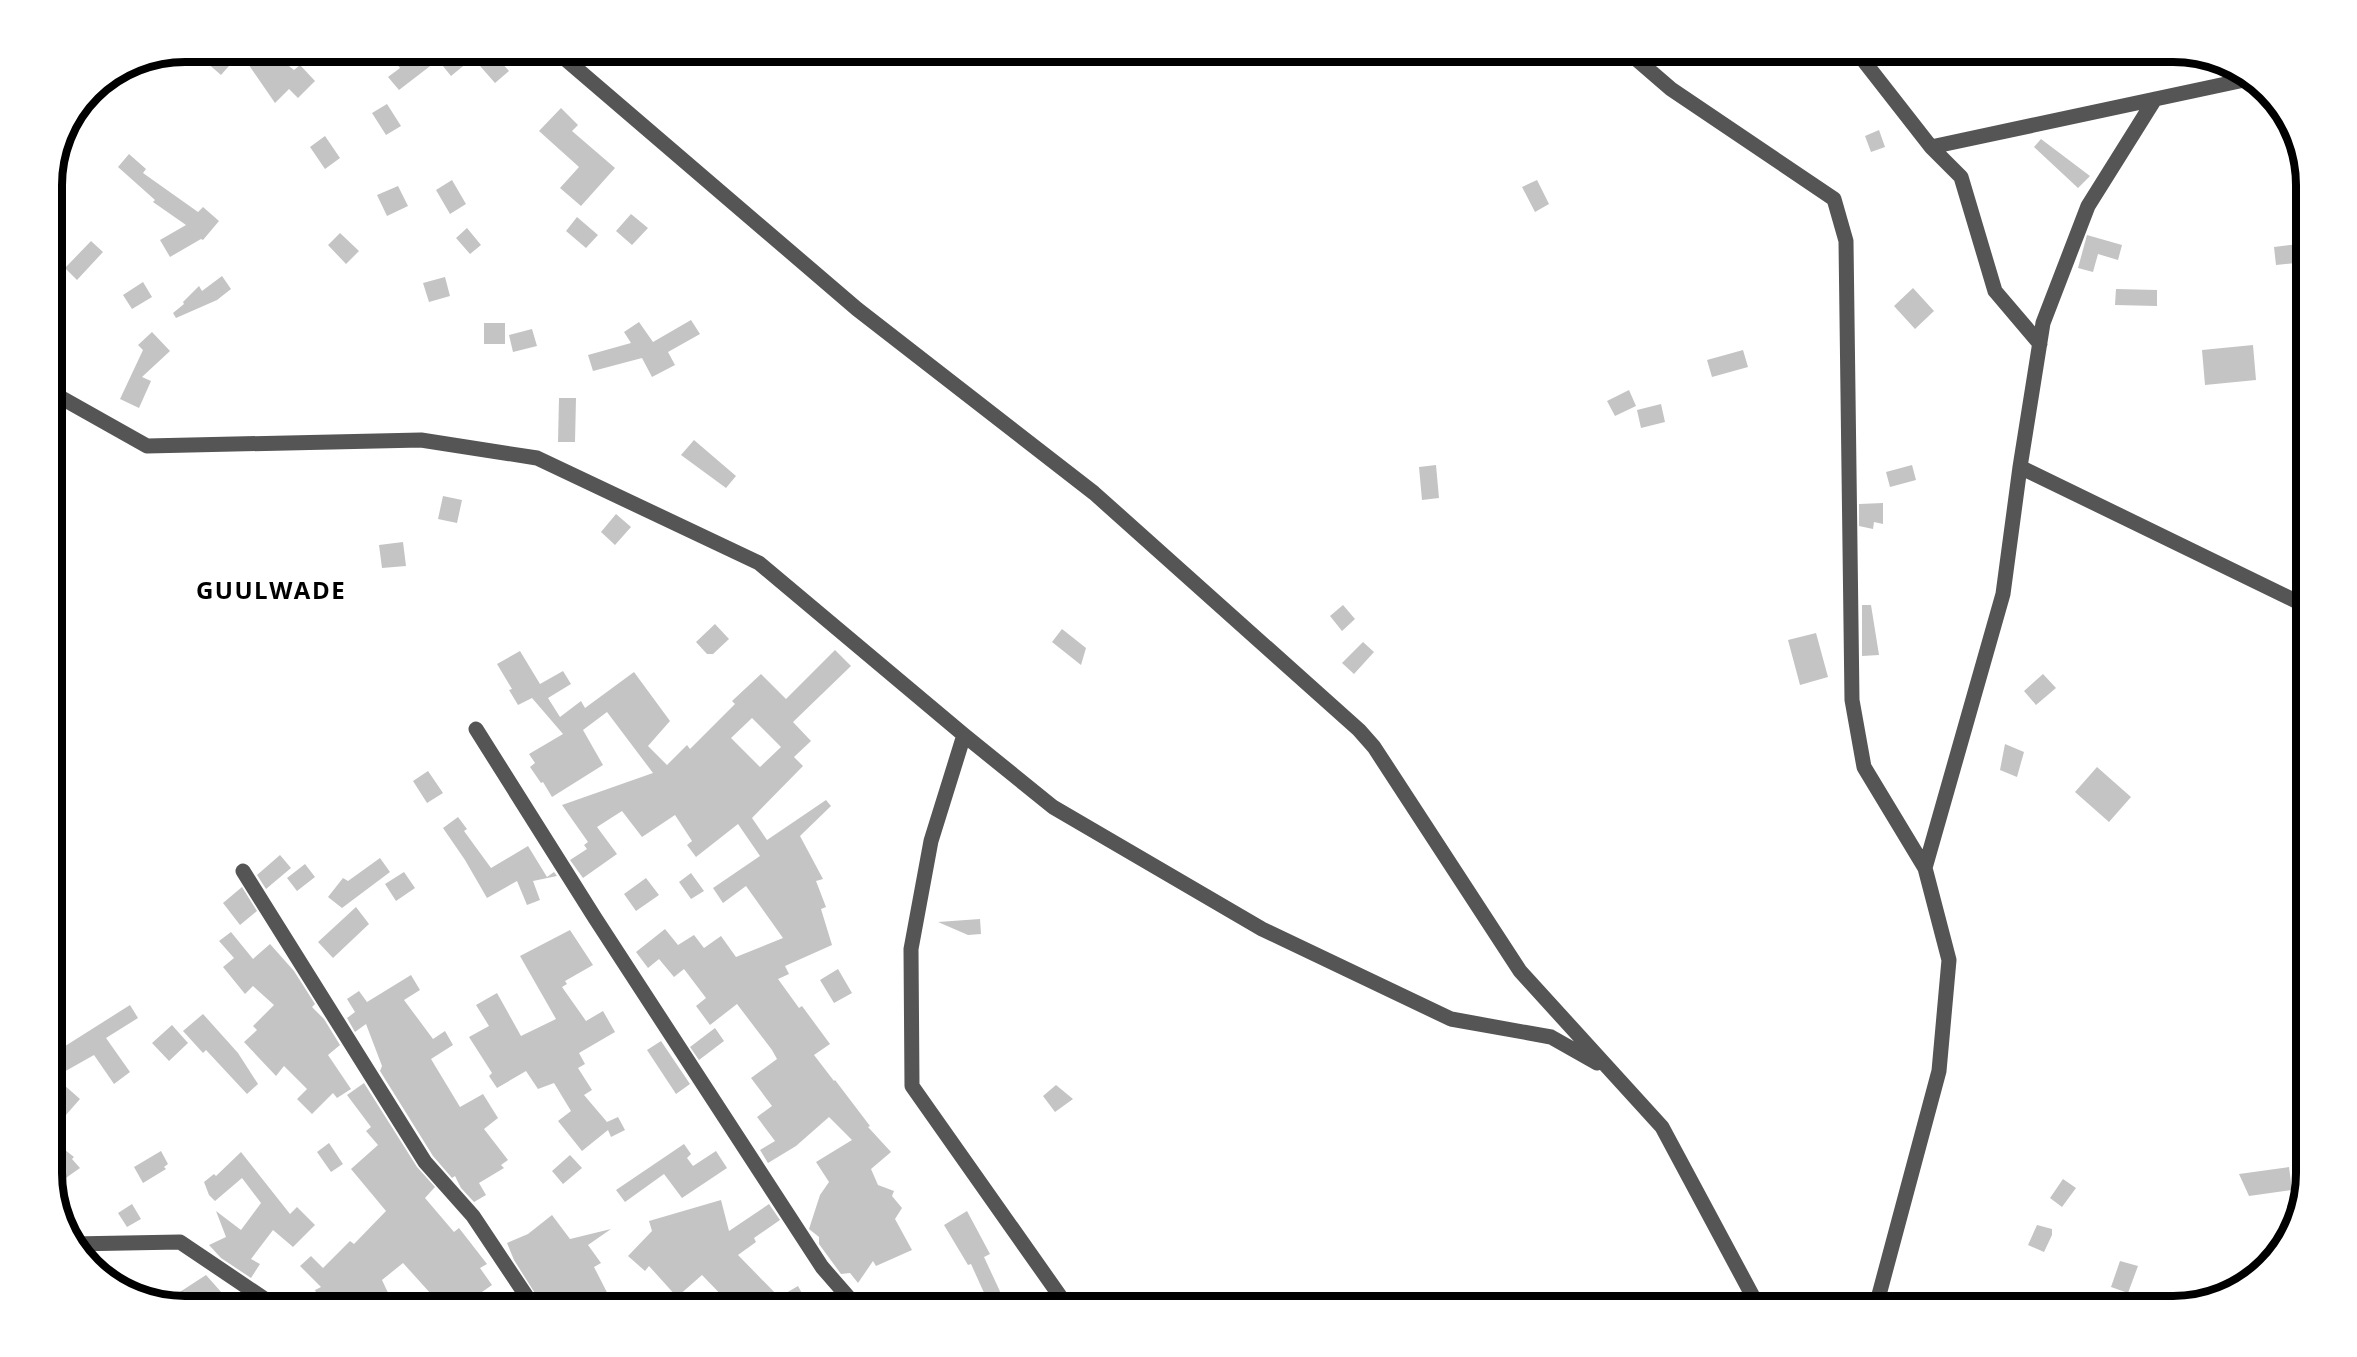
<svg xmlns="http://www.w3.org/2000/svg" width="2357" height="1357" font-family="'Open Sans',sans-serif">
	<rect width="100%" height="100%" fill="#fff"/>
	<path fill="#c4c4c4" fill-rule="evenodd" d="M215,51H242L221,75L206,62Z
		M249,51H270L294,70L300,65L315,81L298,98L289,89L275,103L244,58Z
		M408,51H491L509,71L495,83L473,58L451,76L438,60L399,90L388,77L400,68L395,62Z
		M387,104L401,126L386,135L372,113Z
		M561,108L578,125L572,131L615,168L581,206L560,188L579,167L539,131Z
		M1879,130L1885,147L1871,152L1865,136Z
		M325,136L340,158L325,169L310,147Z
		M2041,139L2090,176L2078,188L2034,147Z
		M129,154L146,169L143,173L198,212L203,207L219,221L203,240L201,239L170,257L160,240L186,225L153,202L155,200L118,167Z
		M452,180L466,204L450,214L436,190Z
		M1537,180L1549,204L1535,212L1522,187Z
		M398,186L408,206L387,216L377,195Z
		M631,214L648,228L632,245L616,231Z
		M577,217L598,235L586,248L566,231Z
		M467,228L481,245L470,254L456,238Z
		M340,233L359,251L346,264L328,245Z
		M2087,235L2122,245L2118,260L2098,254L2093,272L2078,268Z
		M91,241L103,252L77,280L65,268Z
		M2306,243V262L2276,265L2274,247Z
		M222,276L231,289L217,300L176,318L173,313L184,304L183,302L199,286L202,291Z
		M445,277L450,296L429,302L423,283Z
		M143,282L152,297L132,309L123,295Z
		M1913,288L1934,311L1915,329L1894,306Z
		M2116,289L2157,290V306L2115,305Z
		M691,320L700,334L668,352L675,365L652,377L642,358L593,371L588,355L631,343L624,332L639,322L653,342Z
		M484,323H505V344H484Z
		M532,329L537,346L513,352L509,335Z
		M152,332L170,351L142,377L151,381L139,408L120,399L143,350L138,345Z
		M2253,345L2256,380L2205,385L2202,350Z
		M1743,350L1748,367L1712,377L1707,360Z
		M1629,390L1636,406L1615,416L1607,401Z
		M559,398H576L575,442H558Z
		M1661,404L1665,422L1641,428L1637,410Z
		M694,440L736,476L726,488L681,455Z
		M1436,465L1439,498L1422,500L1419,467Z
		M1912,465L1916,480L1890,487L1886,472Z
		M443,496L462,500L457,523L438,519Z
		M1883,503V524L1874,522L1873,529L1859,526V504Z
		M616,514L631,527L615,545L601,532Z
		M403,542L406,566L382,568L379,545Z
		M1343,605L1355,619L1342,631L1330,616Z
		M1862,605H1871L1879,655L1862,656Z
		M715,624L729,639L713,654H707L696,642Z
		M1062,629L1086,648L1081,665L1052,642Z
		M1816,633L1828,677L1800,685L1788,640Z
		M1363,642L1374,652L1354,674L1342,663Z
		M835,650L851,666L793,722L811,741L794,757L803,766L752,818L767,840L826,800L831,806L800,836L823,879L816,881L826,907L821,909L832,945L785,966L789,974L778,979L799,1008L802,1006L830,1044L814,1055L834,1081L835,1080L870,1126L868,1127L891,1152L871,1169L878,1185L894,1191L892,1196L902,1208L895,1219L912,1250L876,1266L873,1261L858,1283L850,1273L841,1274L819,1244V1237L809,1229L820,1195L829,1182L816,1162L852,1140L829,1117L796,1146L768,1163L760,1150L775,1141L757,1117L772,1106L751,1078L777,1059L772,1050L737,1004L710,1025L696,1006L706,998L684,969L674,977L659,959L648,968L636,952L665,929L678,945L694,935L704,948L721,936L736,957L783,938L746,886L723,903L713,888L760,856L738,824L696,857L687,845L692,841L675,815L642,837L622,811L597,827L617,854L583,878L570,860L587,849L584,845L588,842L562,805L653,773L607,712L583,730L603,765L552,797L543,782L541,783L530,767L535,763L529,754L563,734L532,698L518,705L509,690L512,689L497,664L520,651L540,684L563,671L571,684L548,698L560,717L581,701L585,708L634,672L670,721L648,746L667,765L687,745L690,749L735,704L732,701L761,674L786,699ZM752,718L781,747L760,767L731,738Z
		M2043,674L2056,688L2036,705L2024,691Z
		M2005,744L2024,752L2017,777L2000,770Z
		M2097,767L2131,797L2109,822L2075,792Z
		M428,771L443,793L427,803L413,781Z
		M458,817L467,829L464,831L491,868L528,846L547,877L554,872L557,876L533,881L540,900L527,905L517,881L487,898L465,860L443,828Z
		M280,855L291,868L266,889L257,875Z
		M380,858L390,872L342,908L328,897L343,878L348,881Z
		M305,864L315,877L297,891L287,878Z
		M404,872L415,888L396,901L385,884Z
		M691,873L704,891L691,899L679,882Z
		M646,878L659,895L636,911L624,894Z
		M242,887L257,911L240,925L223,903Z
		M356,907L369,924L333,958L318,942Z
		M980,919L981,934L968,935L938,922Z
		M570,930L593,965L565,981L567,984L562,987L586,1021L603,1011L615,1032L579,1053L585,1064L578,1068L592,1090L584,1095L607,1122L618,1117L625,1130L611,1137L608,1130L582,1151L558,1121L571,1111L554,1083L538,1089L526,1071L497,1088L489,1076L492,1073L469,1037L489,1026L476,1005L497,993L521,1036L556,1019L520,956Z
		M231,932L253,959L270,944L294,971L315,1004L312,1007L324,1019L340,1045L328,1055L351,1089L337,1098L333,1093L312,1114L297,1099L307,1089L284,1066L276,1076L244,1042L257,1030L253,1026L274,1005L253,986L245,994L223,967L234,958L219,941Z
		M838,969L852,993L834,1003L820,980Z
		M411,975L420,990L404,1000L433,1039L445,1031L453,1045L431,1059L460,1107L483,1094L498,1118L484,1129L508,1160L501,1165L504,1168L479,1183L486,1195L474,1202L461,1188L455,1176L452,1178L433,1156L380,1071L382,1066L366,1024L355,1032L347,1018L355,1012L347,999L359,991L367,1002Z
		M130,1005L138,1018L106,1038L130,1072L114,1084L94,1055L55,1077L80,1099L65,1116L51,1104V1055Z
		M203,1014L238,1053L258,1084L247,1094L206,1050L203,1053L183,1031Z
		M172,1025L188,1043L169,1061L152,1043Z
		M715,1028L724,1041L699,1060L690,1047Z
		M661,1041L690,1084L676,1094L647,1050Z
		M364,1083L417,1167L435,1187L425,1198L454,1232L459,1228L487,1264L480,1268L492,1285L462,1306L453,1295L441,1305L403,1263L382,1280L390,1297L372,1306H308L318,1297L315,1290L321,1287L300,1266L311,1256L323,1268L350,1241L354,1244L386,1211L351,1169L378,1145L366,1131L371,1127L347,1095Z
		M1056,1085L1073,1099L1055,1112L1043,1096Z
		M51,1139L74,1157L72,1159L80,1168L53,1187L51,1181Z
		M329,1143L343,1164L331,1172L317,1152Z
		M684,1144L691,1154L687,1158L693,1166L716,1151L727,1168L682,1198L664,1174L625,1202L616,1190Z
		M161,1151L168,1164L164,1167L166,1169L143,1183L134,1167Z
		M241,1152L290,1214L297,1207L315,1225L293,1247L273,1230L251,1259L260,1264L251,1278L221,1258L209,1245L226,1237L216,1211L241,1230L261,1203L242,1178L215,1201L209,1195L204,1182L214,1174L216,1176Z
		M570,1155L582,1168L563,1184L552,1171Z
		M2289,1167L2292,1190L2249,1196L2239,1174Z
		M2063,1179L2076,1188L2062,1207L2050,1198Z
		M721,1200L729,1231L769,1204L780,1220L754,1238L756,1242L738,1255L779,1297L798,1286L809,1306H732L702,1275L677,1297L649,1266L645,1271L628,1256L652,1231L649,1221Z
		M132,1204L141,1219L127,1227L118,1213Z
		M967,1211L990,1254L984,1257L1004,1300L990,1306L971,1264L968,1265L944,1225Z
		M552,1215L570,1239L611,1229L588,1245L601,1263L594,1267L614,1306H566L558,1296L543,1306L514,1260L507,1243L528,1234Z
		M2037,1225L2052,1229V1235L2044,1252L2028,1245Z
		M2120,1261L2138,1266L2128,1293L2111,1287Z
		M206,1275L222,1293L204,1306H185L166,1301Z"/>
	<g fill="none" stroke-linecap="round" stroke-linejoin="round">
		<path stroke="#555" stroke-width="15" d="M556,51L857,309L1094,493L1359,730L1374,747L1520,971L1662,1127L1758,1306
			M1627,51L1671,89L1834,199L1846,241L1852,700L1864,767L1925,868
			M1856,51L1931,147L1961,177L1995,291L2040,344
			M1931,147L2249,79
			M51,392L147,446L421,440L537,458L759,563L964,735L1053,807L1262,929L1451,1019L1551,1037L1597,1063
			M2020,467L2306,606
			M476,729L595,918L822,1267L856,1306
			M964,735L931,841L911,949L912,1086L1067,1306
			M243,871L425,1162L473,1216L533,1306
			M72,1244L180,1242L275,1306
			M1876,1306L1939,1071L1949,960L1925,868L2003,594L2020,467L2043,323L2088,206L2155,99"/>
	</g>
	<g text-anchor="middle" stroke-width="6" stroke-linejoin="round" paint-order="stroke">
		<g font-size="24" font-weight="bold" letter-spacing="1.5" fill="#000" stroke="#fff">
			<text x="271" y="599">GUULWADE</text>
		</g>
	</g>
	<path d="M0 0H2357V1357H0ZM185 62H2173A123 123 0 0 1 2296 185V1173A123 123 0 0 1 2173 1296H185A123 123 0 0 1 62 1173V185A123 123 0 0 1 185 62Z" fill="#fff" fill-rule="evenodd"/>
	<path fill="none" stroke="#000" stroke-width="8" d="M185 62H2173A123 123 0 0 1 2296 185V1173A123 123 0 0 1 2173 1296H185A123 123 0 0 1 62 1173V185A123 123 0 0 1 185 62Z"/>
</svg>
